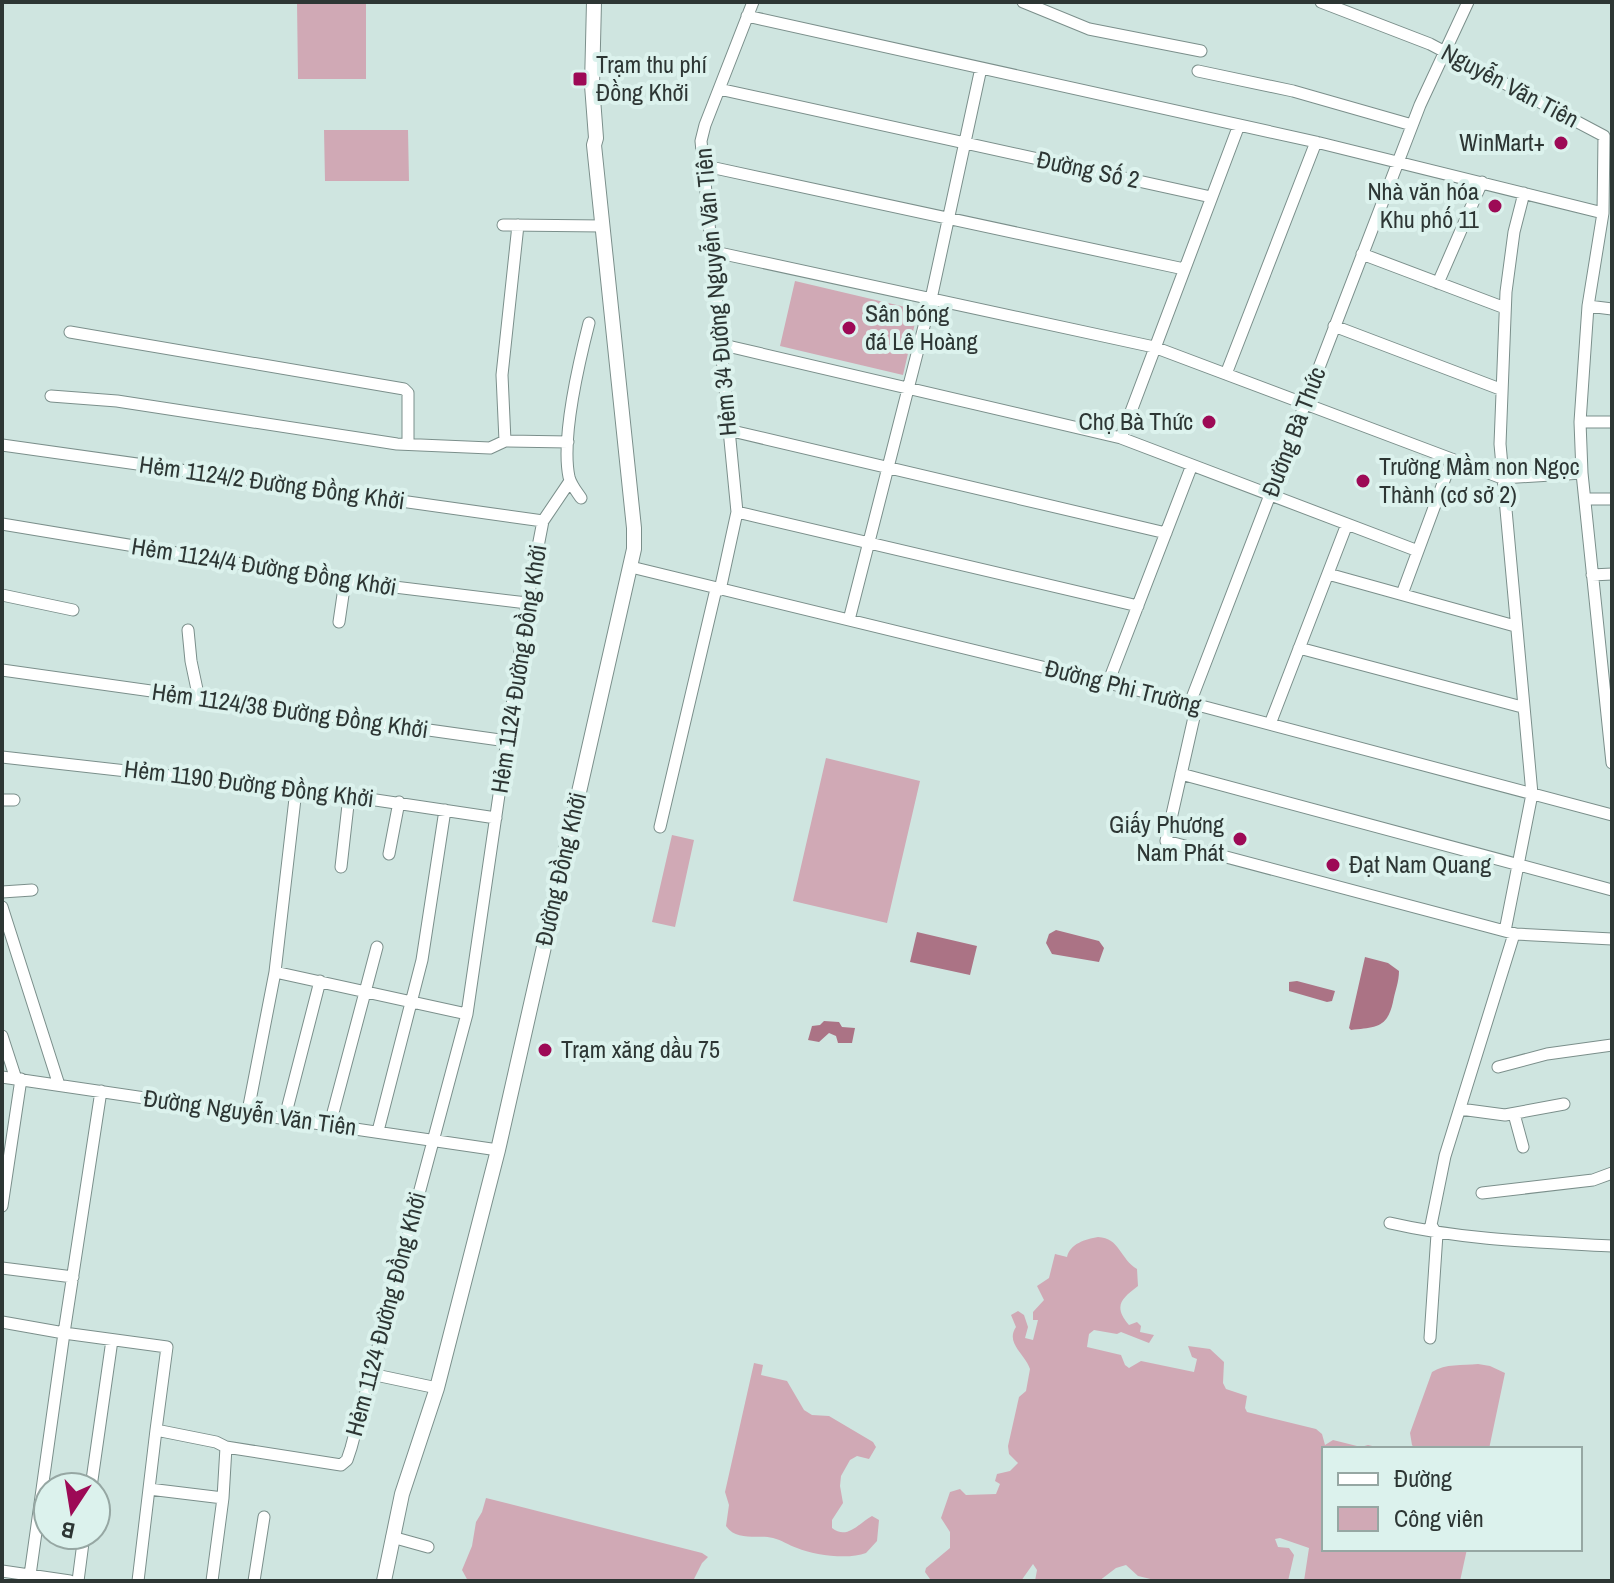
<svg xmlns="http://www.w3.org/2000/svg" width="1614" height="1583" font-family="'Archivo Narrow',sans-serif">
	<rect width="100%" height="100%" fill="#cfe5e0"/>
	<path fill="#d0a9b5" d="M297,2H366V79H298Z
		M324,130H408L409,181H325Z
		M795,281L918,310L903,375L780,346Z
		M826,758L920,781L887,923L793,901Z
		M672,835L694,840L675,927L652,922Z
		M1098,1237C1120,1238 1120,1259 1137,1269L1138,1286C1121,1299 1113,1306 1129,1325L1137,1322L1141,1326L1140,1332L1154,1335L1149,1343L1121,1332L1117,1334L1094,1330L1089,1334L1087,1347L1121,1355L1125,1365L1129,1368L1141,1361L1194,1372L1197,1359L1192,1357L1188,1346L1210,1349L1224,1362L1223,1383L1226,1389L1247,1396L1245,1408L1247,1412L1316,1429L1322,1434L1325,1445L1333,1440L1361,1447L1368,1445L1385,1449H1324V1549H1467L1460,1581H1304L1309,1548L1280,1538L1275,1539L1278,1547L1289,1548L1294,1555L1288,1581H1159L1138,1576L1126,1565L1116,1568L1099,1581H1035L1037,1570L1033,1564L1021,1581L930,1579L925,1572L926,1568L950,1548V1532L941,1518L950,1492L960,1489L966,1495L996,1494L1000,1484L995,1481L997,1474L1010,1471L1018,1463L1009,1454L1008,1446L1019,1397L1026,1391L1030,1369C1025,1354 1005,1343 1016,1327L1011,1315L1018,1311L1024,1315L1028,1327L1025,1338L1033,1340L1038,1320H1033V1312L1044,1300L1037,1286L1049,1278L1055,1254L1067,1257C1070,1244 1085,1239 1098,1237Z
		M754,1363L763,1365L761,1375L787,1381L804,1410L812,1415L829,1416L873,1442L876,1447L869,1459L857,1456L850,1460L841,1476L840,1486L843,1503L832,1520V1528C847,1540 858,1524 872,1516L879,1520L877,1541L866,1553C848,1560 814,1555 797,1548C788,1545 782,1540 773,1538C757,1534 737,1542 726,1526L729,1505L725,1492Z
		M1478,1364L1490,1366L1505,1373L1489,1449H1415L1412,1445L1410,1433L1432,1372C1446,1363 1462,1366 1478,1364Z
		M486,1498L702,1553L708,1557L702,1563L693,1581H468L462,1570L472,1546L476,1522L482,1512Z"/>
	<path fill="#ab7385" d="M1056,930L1099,941L1104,948L1099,962L1052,954L1046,943L1049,934Z
		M917,932L977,946L970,975L910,962Z
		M1365,957L1388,963L1399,971C1399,982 1395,991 1393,1002C1387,1029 1375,1027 1351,1030L1349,1028Z
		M1297,981L1335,991L1332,1001L1327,1002L1289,991V982Z
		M824,1021L839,1022L842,1027L855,1028L852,1043H838L836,1036L829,1033L819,1042L808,1040L812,1026L820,1025Z"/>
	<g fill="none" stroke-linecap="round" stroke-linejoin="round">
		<g stroke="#7b8f8b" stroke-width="13">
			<path id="minor" d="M1023,2L1089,29L1201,51
				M1321,2L1430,44L1604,136
				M747,16L1316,142L1603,213
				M1198,71L1293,91L1412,125
				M719,89L1211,197
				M1604,136L1603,213L1588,306L1580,422L1582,473L1612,763
				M701,165L1184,269
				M503,225L603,226
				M710,251L1154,347L1502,478L1582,473
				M1362,254L1505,308
				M1438,283L1482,182
				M1588,306L1612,309
				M1334,326L1500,389
				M70,332L404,389L408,393V443
				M719,344L1121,438L1418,551
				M1226,374L1316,142
				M51,396L117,401L397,444L490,448L505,441L568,442
				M1580,422H1612
				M728,430L1166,533
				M1121,438L1239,125
				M505,441L502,375L518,225
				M2,445L543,521
				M581,498C577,492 571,485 569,477C561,438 579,362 589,323
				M1585,499H1612
				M737,512L1138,606
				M2,524L345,581L527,603
				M631,567L1190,703L1612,815
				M1328,574L1515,626
				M1592,575L1612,574
				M720,590L737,512L701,141L705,125L753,2
				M1402,594L1452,459
				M2,595L73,610
				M849,620L931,299L981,68
				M339,622L345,581
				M188,630L191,661L199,699
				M1299,648L1522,707
				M2,670L507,741
				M1108,683L1192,465
				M1190,703L1420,105L1468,2
				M1197,704L1166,841L1516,934L1612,939
				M1270,724L1347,524
				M2,757L349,796L496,818
				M1181,774L1612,890
				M2,800H14
				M660,827L716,589
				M389,854L399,802
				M341,867L349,796
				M2,892L32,890
				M2,907L59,1085
				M1505,931L1532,794L1500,444L1506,292L1514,232L1524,193
				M275,972L467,1014
				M2,1036L16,1079
				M1498,1067L1547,1054L1612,1045
				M2,1077L498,1150
				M101,1091L64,1333L167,1347L156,1430
				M1460,1109L1505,1115L1564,1104
				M248,1111L275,972L296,790
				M1514,1114L1523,1147
				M285,1117L320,981
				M330,1124L377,947
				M378,1131L422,960L445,810
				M1482,1193L1593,1180L1612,1173
				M2,1206L21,1079
				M1390,1223C1463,1240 1537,1242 1612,1246
				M2,1268L73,1277
				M2,1322L64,1333L30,1575
				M1430,1338L1437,1234L1431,1225L1445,1156L1514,934
				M371,1374L437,1388
				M226,1447L341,1465L347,1460L351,1448L467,1014L527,603L543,521L570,481
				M91,1487L112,1340
				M392,1537L428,1547
				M2,1571L70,1581
				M78,1581L84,1535
				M138,1581L156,1430L216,1442L226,1447L223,1498L149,1489
				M212,1581L223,1498
				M254,1581L264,1517"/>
		</g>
		<g stroke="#7b8f8b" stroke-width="16">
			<path id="major" d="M384,1581L402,1494L437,1388L498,1150L634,549V528L594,145L596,138L592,85L594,2"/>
		</g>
		<use href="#minor" stroke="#fff" stroke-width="11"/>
		<use href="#major" stroke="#fff" stroke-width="14"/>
	</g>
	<g fill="#9d0a56" stroke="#dcf2ed" stroke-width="3">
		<rect x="572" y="71" width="16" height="16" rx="4"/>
		<circle cx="1561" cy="143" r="8"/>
		<circle cx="1495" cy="206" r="8"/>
		<circle cx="849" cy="328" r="8"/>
		<circle cx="1209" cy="422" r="8"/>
		<circle cx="1363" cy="481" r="8"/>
		<circle cx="1240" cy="839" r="8"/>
		<circle cx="1333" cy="865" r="8"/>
		<circle cx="545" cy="1050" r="8"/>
	</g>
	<g text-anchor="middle" stroke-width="8" stroke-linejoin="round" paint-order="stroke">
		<g font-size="24" fill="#2d3634" stroke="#dcf2ed" text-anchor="start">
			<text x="596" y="73">Trạm thu phí<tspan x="596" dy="28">Đồng Khởi</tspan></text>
			<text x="1545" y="151" text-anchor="end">WinMart+</text>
			<text x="1479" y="200" text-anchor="end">Nhà văn hóa<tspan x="1479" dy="28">Khu phố 11</tspan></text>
			<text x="865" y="322">Sân bóng<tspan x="865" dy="28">đá Lê Hoàng</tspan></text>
			<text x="1193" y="430" text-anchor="end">Chợ Bà Thức</text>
			<text x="1379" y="475">Trường Mầm non Ngọc<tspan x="1379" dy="28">Thành (cơ sở 2)</tspan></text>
			<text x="1224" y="833" text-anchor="end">Giấy Phương<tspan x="1224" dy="28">Nam Phát</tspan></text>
			<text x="1349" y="873">Đạt Nam Quang</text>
			<text x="561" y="1058">Trạm xăng dầu 75</text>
		</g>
		<g font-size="24" fill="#2d3634" stroke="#dcf2ed">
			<text transform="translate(1510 86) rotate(28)" y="8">Nguyễn Văn Tiên</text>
			<text transform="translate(1088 170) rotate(12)" y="8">Đường Số 2</text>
			<text transform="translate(716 292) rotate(-95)" y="8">Hẻm 34 Đường Nguyễn Văn Tiên</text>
			<text transform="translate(1294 432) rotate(-69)" y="8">Đường Bà Thức</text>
			<text transform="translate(272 483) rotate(8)" y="8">Hẻm 1124/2 Đường Đồng Khởi</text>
			<text transform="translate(264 567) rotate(9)" y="8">Hẻm 1124/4 Đường Đồng Khởi</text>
			<text transform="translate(519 669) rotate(-81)" y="8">Hẻm 1124 Đường Đồng Khởi</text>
			<text transform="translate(1123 687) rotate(14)" y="8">Đường Phi Trường</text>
			<text transform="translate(290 711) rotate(8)" y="8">Hẻm 1124/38 Đường Đồng Khởi</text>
			<text transform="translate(249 784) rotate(7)" y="8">Hẻm 1190 Đường Đồng Khởi</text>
			<text transform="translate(561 869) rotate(-77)" y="8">Đường Đồng Khởi</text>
			<text transform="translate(250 1113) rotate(8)" y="8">Đường Nguyễn Văn Tiên</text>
			<text transform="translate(386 1314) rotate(-75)" y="8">Hẻm 1124 Đường Đồng Khởi</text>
		</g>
	</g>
	<rect width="1614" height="1583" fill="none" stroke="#2d3634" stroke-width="8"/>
	<rect x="1322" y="1447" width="260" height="104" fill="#dcf2ed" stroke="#96a7a3" stroke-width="2"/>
	<rect x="1338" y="1473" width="40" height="12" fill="#ffffff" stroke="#96a7a3" stroke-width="2"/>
	<text x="1394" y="1487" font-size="24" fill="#2d3634">Đường</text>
	<rect x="1338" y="1507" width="40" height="24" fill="#d0a9b5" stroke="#96a7a3" stroke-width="2"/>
	<text x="1394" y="1527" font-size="24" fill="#2d3634">Công viên</text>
	<g transform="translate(72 1511) rotate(192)"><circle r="38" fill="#dcf2ed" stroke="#96a7a3" stroke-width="2"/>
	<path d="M0-6L14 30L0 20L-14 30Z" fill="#9d0a56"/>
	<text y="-12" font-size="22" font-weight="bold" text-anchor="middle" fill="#2d3634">B</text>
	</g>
</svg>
